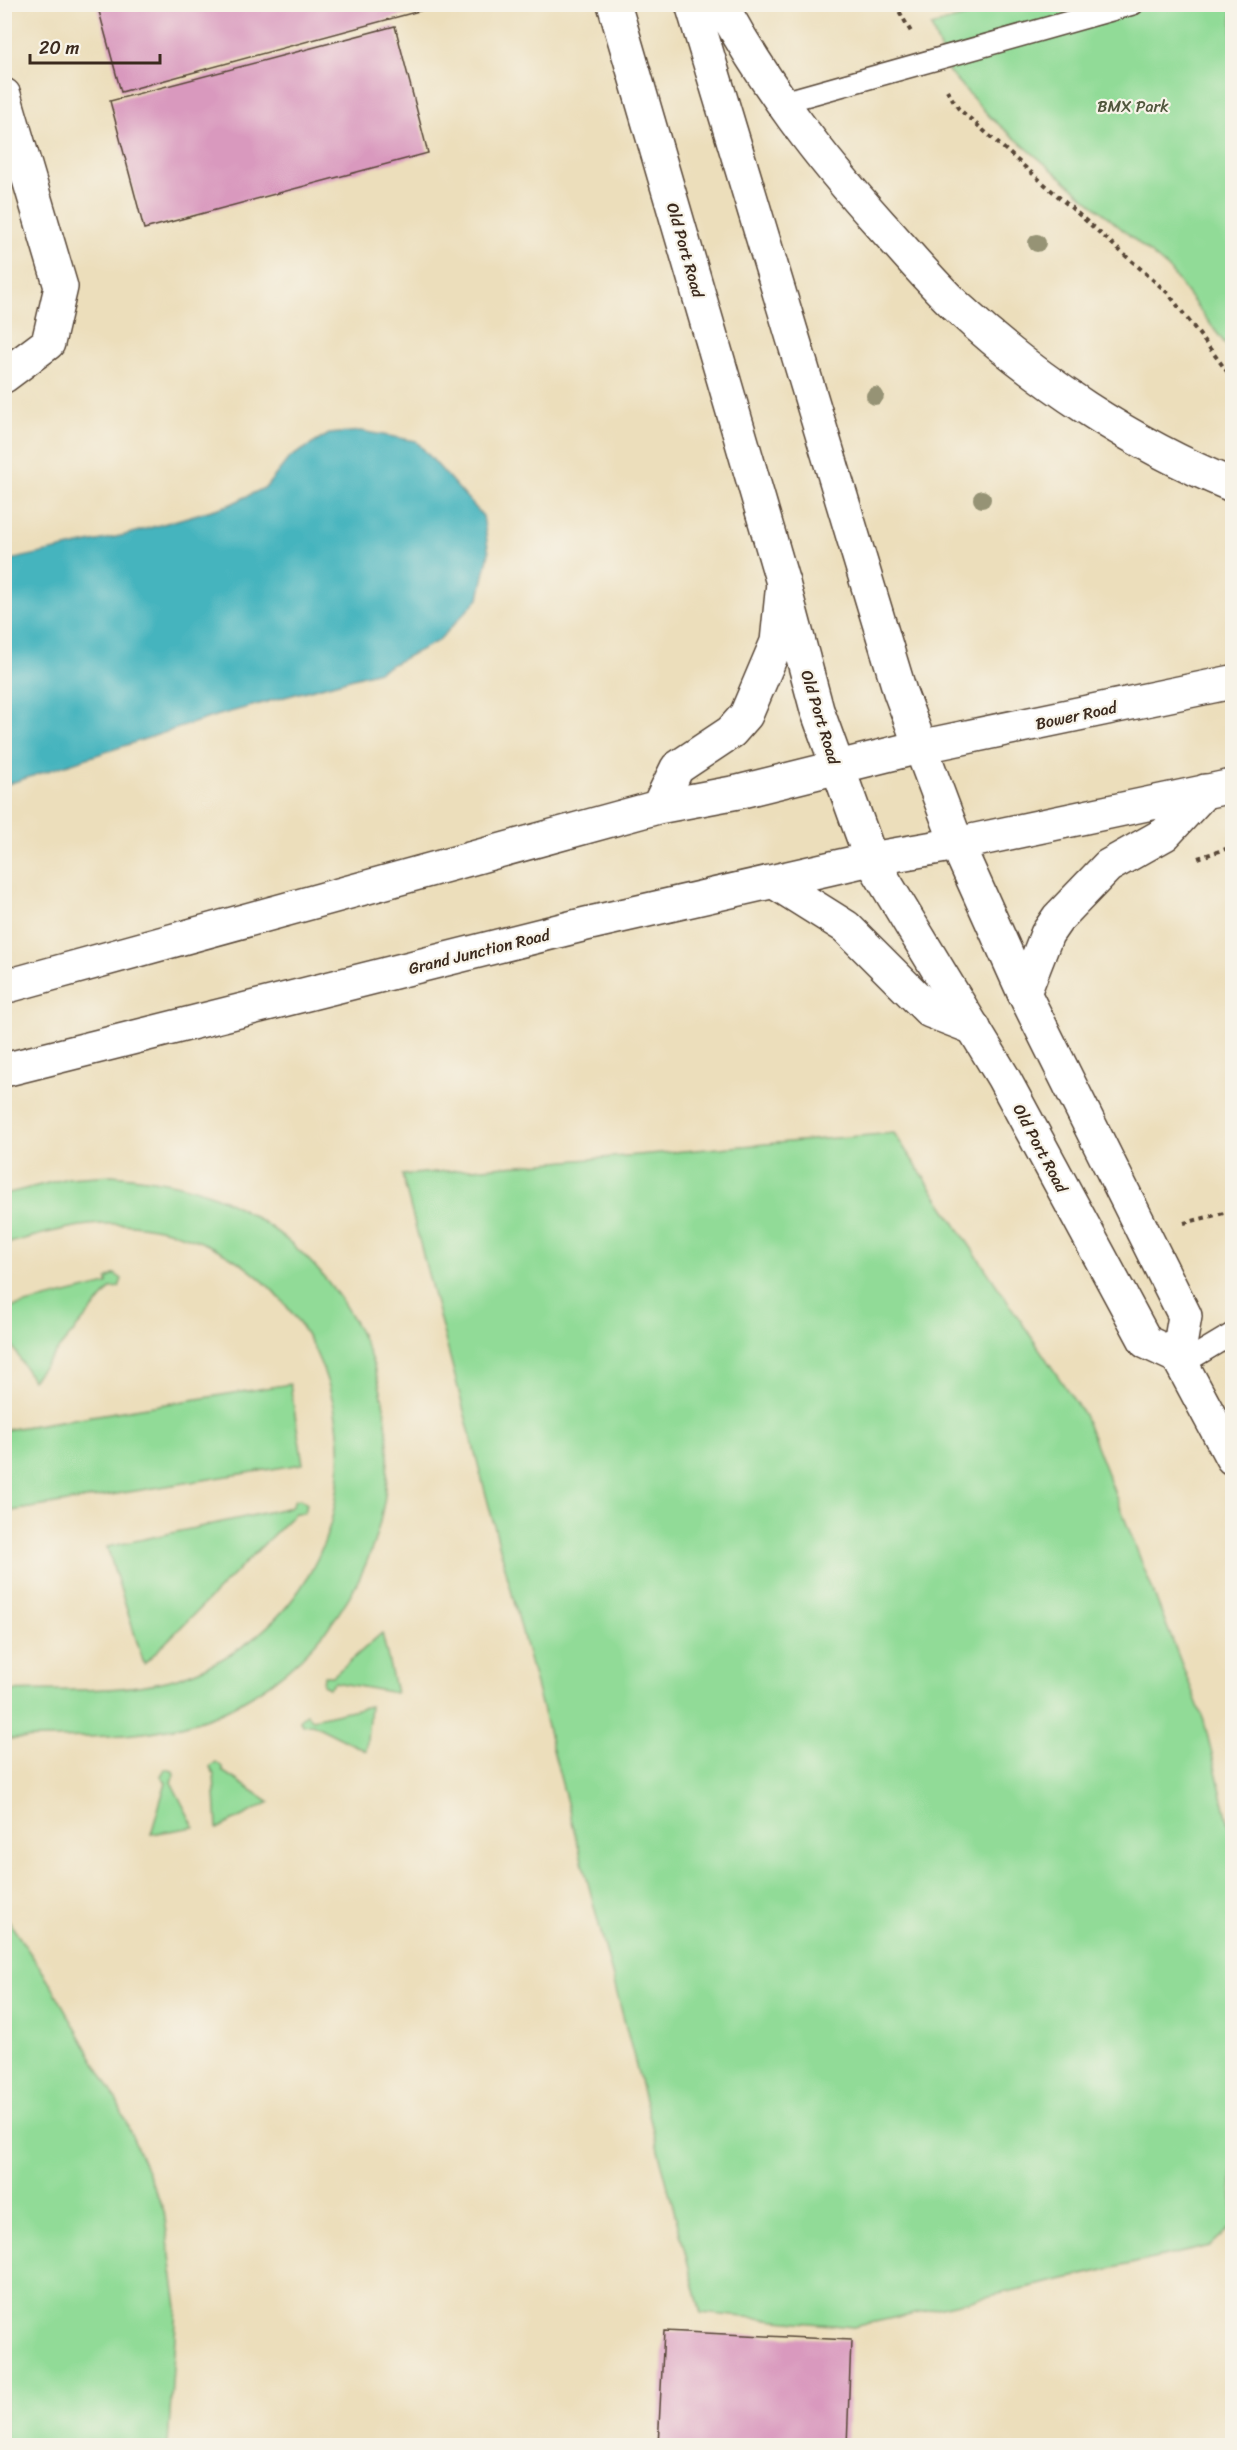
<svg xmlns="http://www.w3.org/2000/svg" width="1237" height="2450" font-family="Sriracha,sans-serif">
	<rect width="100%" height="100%" fill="#f7f3e8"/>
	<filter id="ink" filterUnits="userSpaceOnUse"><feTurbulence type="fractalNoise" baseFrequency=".0167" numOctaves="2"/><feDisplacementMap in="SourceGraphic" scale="12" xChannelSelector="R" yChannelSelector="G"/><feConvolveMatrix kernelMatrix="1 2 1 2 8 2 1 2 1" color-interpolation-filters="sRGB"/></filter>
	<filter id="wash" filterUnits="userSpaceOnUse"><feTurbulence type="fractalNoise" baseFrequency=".008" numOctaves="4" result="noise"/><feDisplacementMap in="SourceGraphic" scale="24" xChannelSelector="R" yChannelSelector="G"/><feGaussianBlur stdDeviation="1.35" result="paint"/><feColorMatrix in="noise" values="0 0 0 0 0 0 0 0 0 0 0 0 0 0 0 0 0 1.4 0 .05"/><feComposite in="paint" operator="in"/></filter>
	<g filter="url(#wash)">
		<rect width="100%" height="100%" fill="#ecdebb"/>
		<path fill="#91db97" stroke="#66825a" stroke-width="1.5" d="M1008,5H1232V353L1169,269L990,117L949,72L931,26Z
			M894,1133L1084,1415L1204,1721L1232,1837V2226L1210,2246L853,2327L701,2313L402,1175Z
			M112,1175C157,1179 201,1186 240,1208C440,1319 436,1596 236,1705C167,1743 81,1736 5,1739V1691C58,1689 133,1694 183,1676C423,1593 375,1238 120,1224C80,1222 43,1234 5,1244V1194L68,1178Z
			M115,1274L122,1279L119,1287L111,1288L32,1380L5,1333V1309L107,1284V1279Z
			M290,1384L303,1464L5,1512V1430Z
			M300,1499L307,1504L304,1513H295L144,1664L107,1547L291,1507L295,1500Z
			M382,1633L396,1693L335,1682L329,1688L323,1685L324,1676H333Z
			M370,1706L366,1751L312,1724L303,1725L300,1722L301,1718L306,1714L313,1719Z
			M216,1762L222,1767V1771L270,1802L217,1829L214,1775L210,1767Z
			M165,1769L173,1771L174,1775L171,1782L194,1827L151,1834L166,1782L161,1776Z
			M5,1916L47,1978L117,2101L164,2211L177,2307L168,2445H5Z"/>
		<path fill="#45b4be" stroke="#406f6e" stroke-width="1.5" d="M361,431L416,441L483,516L489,553L479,598L438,641L379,671L212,717L5,785V561L125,535L229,505L266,487L289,458L329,434Z"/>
		<g id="blocks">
			<path fill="#d999be" d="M97,4H433L434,7L121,92Z
				M395,26L428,153L144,229L110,101Z
				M664,2331L851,2340L847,2446H658Z"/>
		</g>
	</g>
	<g filter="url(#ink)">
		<use href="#blocks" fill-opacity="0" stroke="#564536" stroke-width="1.5"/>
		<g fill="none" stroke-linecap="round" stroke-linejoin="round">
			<g stroke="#564536" stroke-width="24">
				<path id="lane" d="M780,103L1133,4
					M1182,1364L1232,1334"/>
			</g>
			<g stroke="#564536" stroke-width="36">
				<path id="street" d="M4,95L61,287L48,343L4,376
					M957,844L1024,993L1185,1316L1178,1357
					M871,859L1003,1077L1146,1342L1178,1357L1232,1458"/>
			</g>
			<g stroke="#564536" stroke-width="36">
				<path id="secondary" d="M614,4L783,583L817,710L871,859
					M692,4L900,692L957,844L1232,786
					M721,4C766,87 818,155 881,225C905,251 929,280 955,305C1035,380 1132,444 1232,485
					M919,747L1232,682
					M1024,993L1047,934L1058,918L1108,866L1165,834L1205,791"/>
			</g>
			<g stroke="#564536" stroke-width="36">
				<path id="highway" d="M658,807L677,768L731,732L746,715L777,642L783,583
					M776,883L846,927L930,1011L974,1028
					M4,987L658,807L738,792L919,747
					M4,1070L586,924L871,859L957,844"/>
			</g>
			<path stroke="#564536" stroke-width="4" stroke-dasharray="4.5 4.5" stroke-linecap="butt" d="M895,4L911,32
				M947,90L958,108L1168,293L1232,378
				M1198,858L1232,847
				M1184,1223L1232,1211"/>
			<use href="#lane" stroke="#fff" stroke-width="21"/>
			<use href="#street" stroke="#fff" stroke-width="33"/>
			<use href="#secondary" stroke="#fff" stroke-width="33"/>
			<use href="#highway" stroke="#fff" stroke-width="33"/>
		</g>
		<g fill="#969375">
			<circle cx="1037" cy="243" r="9"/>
			<circle cx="875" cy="396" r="9"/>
			<circle cx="982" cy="499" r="9"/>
		</g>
	</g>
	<g text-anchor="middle" stroke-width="4.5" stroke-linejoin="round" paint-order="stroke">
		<g font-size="16" fill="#50563c" stroke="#f7f3e8">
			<text x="1133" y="112">BMX Park</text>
		</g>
		<g font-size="16" fill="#3b2a1e" stroke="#f7f3e8">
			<text transform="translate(686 250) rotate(74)" y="6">Old Port Road</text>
			<text transform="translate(1076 715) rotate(-12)" y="6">Bower Road</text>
			<text transform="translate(821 717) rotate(73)" y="6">Old Port Road</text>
			<text transform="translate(479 951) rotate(-14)" y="6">Grand Junction Road</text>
			<text transform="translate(1041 1148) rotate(62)" y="6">Old Port Road</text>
		</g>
	</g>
	<rect width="1237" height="2450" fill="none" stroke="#f7f3e8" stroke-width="24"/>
	<path d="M30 54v9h130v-9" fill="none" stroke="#3b2a1e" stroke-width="3"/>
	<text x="39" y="54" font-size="18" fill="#3b2a1e" stroke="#f7f3e8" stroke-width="4.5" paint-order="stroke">20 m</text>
</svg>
